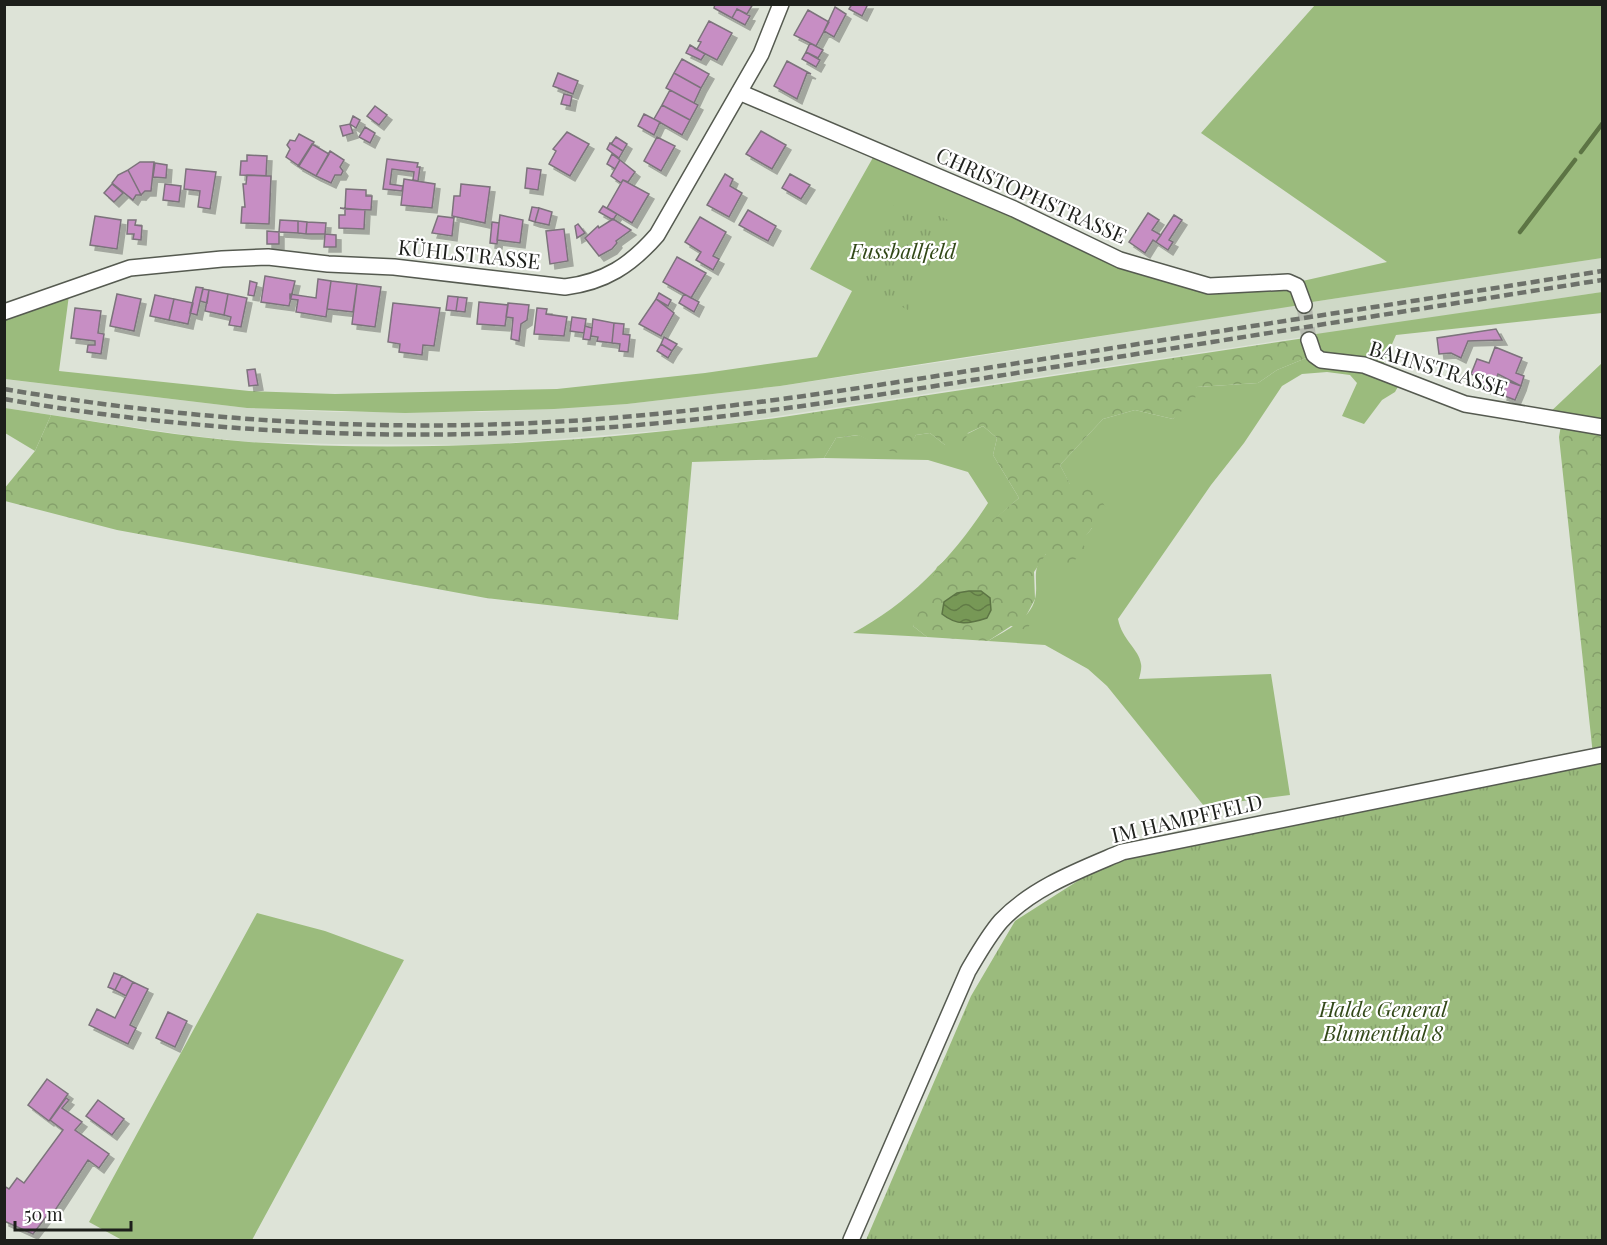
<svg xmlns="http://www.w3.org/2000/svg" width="1607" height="1245" font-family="'Playfair Display',serif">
	<defs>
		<pattern id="forest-crowns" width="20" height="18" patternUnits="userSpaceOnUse" patternTransform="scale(1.5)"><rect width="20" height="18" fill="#9bbb7d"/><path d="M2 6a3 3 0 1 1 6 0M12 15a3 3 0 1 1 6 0" fill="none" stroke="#85a06b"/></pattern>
		<pattern id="park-tufts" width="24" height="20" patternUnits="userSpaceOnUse" patternTransform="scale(1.5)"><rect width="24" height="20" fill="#9bbb7d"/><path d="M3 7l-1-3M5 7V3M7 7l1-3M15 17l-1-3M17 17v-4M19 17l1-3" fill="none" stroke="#85a06b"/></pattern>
		<pattern id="water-waves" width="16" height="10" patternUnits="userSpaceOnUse" patternTransform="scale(1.5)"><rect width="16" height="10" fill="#779856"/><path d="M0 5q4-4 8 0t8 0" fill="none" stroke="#617b46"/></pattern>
		<filter id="shadow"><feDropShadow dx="5" dy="5" stdDeviation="0" flood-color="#0004"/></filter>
	</defs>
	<rect width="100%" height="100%" fill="#dde3d7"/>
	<path fill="#cfd9c7" d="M1602,258V292L706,427L482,445L333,444L249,442L186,435L5,408L4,379L247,408L334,412H481L627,404L780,386L948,361L1312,302Z"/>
	<path fill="#9bbb7d" d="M1315,5H1602V258L1312,302L1307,290L1298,282L1387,262L1201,133Z
		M875,154L1097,256L1209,288L1287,286L1295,290L1300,305L780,386L627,404L554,409L405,413L247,408L5,379V317L69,295L59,371L249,391L335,394L557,389L705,373L817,357L852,291L810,269Z
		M1602,292V313L1396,335L1382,367L1336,360L1319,350L1316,334Z
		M1311,356L1364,369L1400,383L1395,392L1382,400L1364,424L1342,416L1357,383L1350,375L1327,372L1302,374L1282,386L1244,443L1211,485L1118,619C1122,640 1139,649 1141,664C1142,668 1140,675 1139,679L1271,674L1290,795L1204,806L1107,686L1088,669L1045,645L988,641C1005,631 1030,620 1035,599C1039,582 1030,569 1045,555C1059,542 1075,552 1092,528L1060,465L1103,419L1135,410L1173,419L1197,387L1258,383L1277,370Z
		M1602,363V422L1546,416Z
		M5,408L51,415L35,451L5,433Z
		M983,426L997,438L993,455L1019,498L988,525L913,626L927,637L853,633C908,604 955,555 988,503L968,472L928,460L824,458L836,438L859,435L876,443L912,441L916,435L930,433L945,445Z
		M257,913L325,931L404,960L252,1240H122L89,1222Z"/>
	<path fill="url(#forest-crowns)" d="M1305,338L1311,356L1277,370L1258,383L1197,387L1195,399L1173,419L1135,410L1103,419L1060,465L1070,484L1090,481L1106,508L1092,520V528L1082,541L1086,550L1068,566L1046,554L1034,572L1035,599L1026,616L1031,622L1027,630L1011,626L988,641L927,637L913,626L937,567L1019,498L993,455L997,438L983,426L968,433L962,447L945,445L930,433L916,435L907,451L894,453L858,435L836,438L824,458L692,462L678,620L486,598L117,530L5,501L4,489L35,451L51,415C117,425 183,437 249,442C427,454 606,441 783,417Z
		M1561,425L1602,431V753L1593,755L1559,437Z"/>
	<path fill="url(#park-tufts)" d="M899,195L952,222L908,310L855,283Z
		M1602,753V1240H866L971,996L1015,921L1120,854Z"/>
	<path fill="url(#water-waves)" stroke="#5c7444" stroke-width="1.5" d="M969,591H981L990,598L991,610L987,618C969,624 957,626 942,614L944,602L957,593Z"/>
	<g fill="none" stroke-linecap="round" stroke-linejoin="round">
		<path stroke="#5c7444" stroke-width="4.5" d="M1581,152L1602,124
			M1520,232L1575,160"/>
	</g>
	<path fill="#c78ec4" stroke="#7c737b" stroke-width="1.5" filter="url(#shadow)" d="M715,4H753L747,14L737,9L732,18L714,8Z
		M852,4H868L862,16L849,9Z
		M835,7L846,14L834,37L824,31Z
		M737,9L750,16L745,25L732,18Z
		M808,10L829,22L816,46L794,35Z
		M709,21L732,33L717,60L694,48L697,49L701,42L698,41Z
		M810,43L823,50L818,58L806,52Z
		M690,45L705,54L701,60L686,53Z
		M806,52L820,60L816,67L802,59Z
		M682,59L709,74L701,88L674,73Z
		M787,61L811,74L807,73L797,99L774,86Z
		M558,73L578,81L573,94L553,86Z
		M674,73L701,88L694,103L666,88Z
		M670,90L698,105L690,120L662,105Z
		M564,94L572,96L570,106L561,104Z
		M662,105L690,120L682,135L654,119Z
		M375,106L387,115L379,125L367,116Z
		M644,114L660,122L654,135L638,126Z
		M353,116L360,120L356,128L350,124Z
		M350,124L353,133L343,136L340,126Z
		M365,127L375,133L370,143L359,137Z
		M761,131L786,145L772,169L746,154Z
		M567,132L589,144L570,176L549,164L556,151L553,149Z
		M299,134L314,142L299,166L286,157L290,149L287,145L290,140L295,141Z
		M616,137L627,144L623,151L611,144Z
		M657,137L675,146L661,171L644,161Z
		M610,143L623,151L619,158L607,149Z
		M312,144L329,154L316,176L298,166Z
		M330,151L344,160L340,167L343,171L341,175H335L331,183L316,176Z
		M612,154L620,160L615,169L607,164Z
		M247,155L267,156L266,176L240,175L241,161H247Z
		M387,159L418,163L417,167H420L418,181L413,180L414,172L392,169L390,184L403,186L402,191L383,189Z
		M620,160L635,172L628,182L623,180L621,183L611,176Z
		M140,162H154L151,191H145L141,195L128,170Z
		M155,163L167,165L166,178L153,177Z
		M527,168L541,170L538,190L525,188Z
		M186,169L216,172L210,209L198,207L200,191L184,189Z
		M128,170L141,195H136L133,200L112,183L118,175Z
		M725,174L733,179L730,186L742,193L729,217L707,205Z
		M790,174L810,185L801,199L782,188Z
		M247,175L271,176L269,224L241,223L242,207H245L243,184H246Z
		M404,179L435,184L432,208L401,205Z
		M623,180L649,194L632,223L607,208Z
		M112,184L123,193L114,202L104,193Z
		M165,184L181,186L179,202L163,200Z
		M461,184L490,187L485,223L452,216L454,196H460Z
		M346,189L366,190V196H372L371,210L345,209Z
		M603,206L617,214L613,220L599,212Z
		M532,207L539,208L535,222L529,220Z
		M340,208L365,210L364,229L339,228V215H345V209Z
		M539,208L552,212L549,225L535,222Z
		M748,210L776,226L768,241L739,225Z
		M1148,213L1159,220L1152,230L1161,235L1156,242L1153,240L1145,253L1129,242Z
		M500,215L523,220L520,243L497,240Z
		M1174,215L1182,220L1169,240L1173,242L1168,250L1156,242Z
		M95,216L121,220L117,249L90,245Z
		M438,216L454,218L452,236L432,233Z
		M700,217L726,232L713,256L719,259L713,270L696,260L701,252L685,242Z
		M613,219L631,230L616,241L617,243L612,249L599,256L585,238L598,226L599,228Z
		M128,220H136L135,225L142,226L141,240L133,239L134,234H127Z
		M280,220L298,221V233L279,232Z
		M298,221L307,222L306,234L298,233Z
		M307,222L326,223L325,234H306Z
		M492,222L499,223L497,244L490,243Z
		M578,224L585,233L577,238L575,226Z
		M564,229L568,261L550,264L546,231Z
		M267,231L279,232V244H267Z
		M325,234L336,235V247H324Z
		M677,257L706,273L691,298L663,282Z
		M265,276L295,281L289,306L261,302Z
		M318,279L331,281L326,317L296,312L298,300L290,299V294L316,298Z
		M250,281L257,283L254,296L248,295Z
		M331,281L357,284L353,312L327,309Z
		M357,284L381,287L375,327L352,324Z
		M196,287L203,288L197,315L190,313Z
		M203,289L209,290L207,303L200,301Z
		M209,290L228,294L224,315L205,311Z
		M659,293L671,300L668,306L656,299Z
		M117,294L141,299L134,331L110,326Z
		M228,294L247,298L241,327L229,325L231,317L224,315Z
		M684,294L699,302L694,312L679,303Z
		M155,295L174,299L169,320L150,316Z
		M448,296L458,297L456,311L446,310Z
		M458,297L467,298L465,312L456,311Z
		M174,299L193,303L188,324L169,320Z
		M656,299L674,313L661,336L639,324Z
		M479,302L508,305L505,326L477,324Z
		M393,303L440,308L434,346L423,345L422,355L399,352L400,344L388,342Z
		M508,303L529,305L527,320L521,324L519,341L511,339L513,318L506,317Z
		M75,308L101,311L98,333L104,334L101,354L87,352L88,345H95V341L71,338Z
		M537,308L547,309L546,314L567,317L564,336L534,334Z
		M572,317L586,319L584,333L570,331Z
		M593,319L614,323L612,343L597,341L598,337L591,336Z
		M614,323L624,324L623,334L630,335L628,352L619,351L620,344L612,343Z
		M585,326L592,328L590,340L583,339Z
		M1496,329L1502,340L1468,341L1461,358L1451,353L1439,354L1437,338Z
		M664,337L677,344L672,351L661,344Z
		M661,344L672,351L668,358L657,351Z
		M1495,347L1522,358L1516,373L1524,376L1521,386L1498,374L1492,391L1479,386L1482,379L1471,374L1477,359L1489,363Z
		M255,369L258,385L249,386L247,370Z
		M1507,381L1521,386L1515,400L1502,395Z
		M114,973L122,976L115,990L108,987Z
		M122,976L133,982L126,996L115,990Z
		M133,982L148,989L130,1025L136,1028L128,1044L89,1025L97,1009L115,1018Z
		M168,1012L187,1021L175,1047L156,1038Z
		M47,1079L68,1094L49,1121L28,1105Z
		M66,1098L69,1100L62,1108L82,1122L75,1130L109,1154L99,1168L88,1160L52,1215L49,1213L33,1234L4,1221V1186L9,1189L17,1178L24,1183L63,1130L50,1120Z
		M98,1100L124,1119L112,1135L86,1116Z"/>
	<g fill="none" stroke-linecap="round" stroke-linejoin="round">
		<path stroke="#b7bcb1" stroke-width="15" stroke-dasharray="15 8" stroke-linecap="butt" d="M1304,305L1309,340"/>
		<g stroke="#555a50" stroke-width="18">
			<path id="minor" d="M739,92L1014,209L1120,260L1209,286L1288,282L1297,286L1304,305
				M4,312L130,268L222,259L268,257L328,264L394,267L565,287C605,282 631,265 657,235L761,54L781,4
				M1309,340L1314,355L1321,360L1364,365L1465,404L1602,427
				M851,1240L968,971C978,954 988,936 1001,921C1033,887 1080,870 1122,852L1602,755"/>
		</g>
		<use href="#minor" stroke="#fff" stroke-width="15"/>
		<path stroke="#6d716a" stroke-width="4.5" stroke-dasharray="9 4.5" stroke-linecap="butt" d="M4,389C186,420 369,432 553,422C731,412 907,380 1082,353C1256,325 1429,299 1602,271
			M4,399C210,435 418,443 626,426C773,414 920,388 1067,365C1245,337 1424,308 1602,280"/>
	</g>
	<g text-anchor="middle" stroke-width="4.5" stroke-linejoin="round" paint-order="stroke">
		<g font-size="21" fill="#1d1f1b" stroke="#fff">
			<text transform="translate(1031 196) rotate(24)" y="7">CHRISTOPHSTRASSE</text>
			<text transform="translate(469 255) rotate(6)" y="7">KÜHLSTRASSE</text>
			<text transform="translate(1438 369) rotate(17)" y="7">BAHNSTRASSE</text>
			<text transform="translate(1187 819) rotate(-13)" y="7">IM HAMPFFELD</text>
		</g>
		<g font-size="21" font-style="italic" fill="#324818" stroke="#fff">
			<text x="903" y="259">Fussballfeld</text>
			<text x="1383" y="1017">Halde General<tspan x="1383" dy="24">Blumenthal 8</tspan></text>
		</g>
	</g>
	<rect width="1607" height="1245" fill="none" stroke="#1d1f1b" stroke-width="12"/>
	<path d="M15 1221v9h116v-9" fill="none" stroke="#1d1f1b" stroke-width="3"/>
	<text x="24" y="1221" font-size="18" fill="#1d1f1b" stroke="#ffffff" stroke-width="4.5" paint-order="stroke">50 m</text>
</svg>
